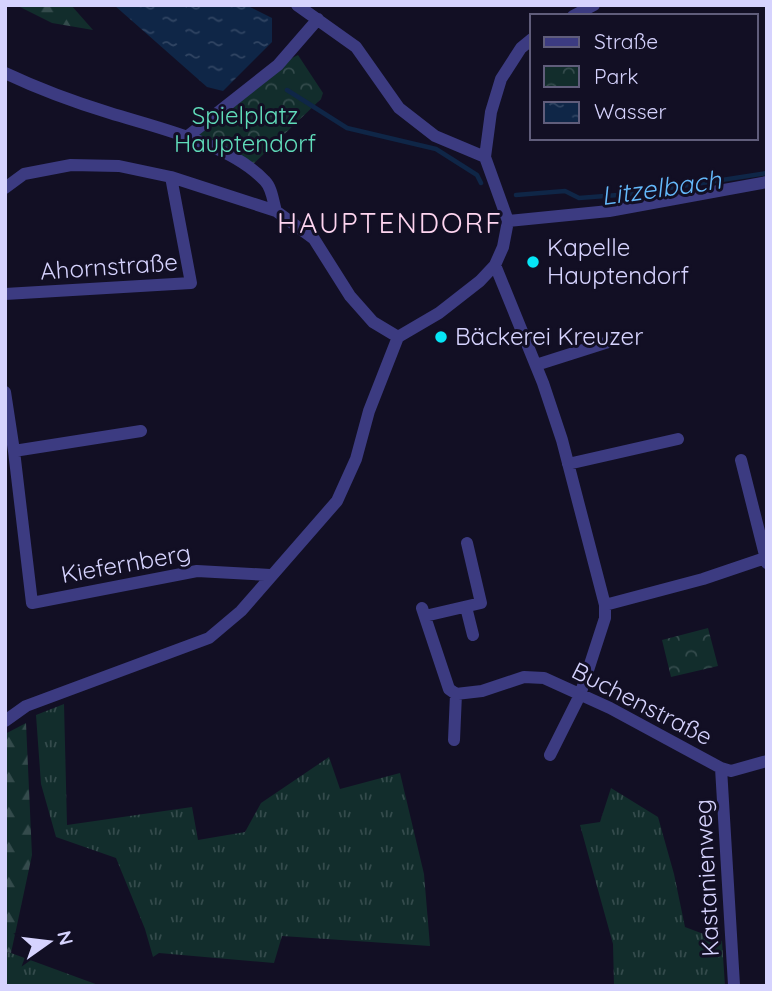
<svg xmlns="http://www.w3.org/2000/svg" width="772" height="991" font-family="Quicksand,sans-serif">
	<defs>
		<pattern id="grass-tufts" width="24" height="20" patternUnits="userSpaceOnUse" patternTransform="scale(1.75)"><rect width="24" height="20" fill="#122d2c"/><path d="M3 7l-1-3M5 7V3M7 7l1-3M15 17l-1-3M17 17v-4M19 17l1-3" fill="none" stroke="#344b4c"/></pattern>
		<pattern id="forest-firs" width="22" height="20" patternUnits="userSpaceOnUse" patternTransform="scale(1.75)"><rect width="22" height="20" fill="#122d2c"/><path d="M5 1l3.5 6h-7zM16 11l3.5 6h-7z" fill="#344b4c"/></pattern>
		<pattern id="park-crowns" width="20" height="18" patternUnits="userSpaceOnUse" patternTransform="scale(1.75)"><rect width="20" height="18" fill="#122d2c"/><path d="M2 6a3 3 0 1 1 6 0M12 15a3 3 0 1 1 6 0" fill="none" stroke="#344b4c"/></pattern>
		<pattern id="water-ripples" width="26" height="14" patternUnits="userSpaceOnUse" patternTransform="scale(1.75)"><rect width="26" height="14" fill="#0f2647"/><path d="M2 4q2-2 4 0t4 0M15 11q2-2 4 0t4 0" fill="none" stroke="#314563"/></pattern>
	</defs>
	<rect width="100%" height="100%" fill="#120f24"/>
	<path fill="url(#grass-tufts)" d="M64,704L67,825L192,807L198,840L245,832L261,803L329,757L340,789L400,773L424,874L430,946L282,936L274,963L159,953L153,957L145,929L116,858L56,837L41,784L36,715Z
		M611,788L658,817L674,874L685,927L722,941L725,986H614L613,944L580,825L600,822Z
		M5,952L11,953L101,986H5Z"/>
	<path fill="url(#forest-firs)" d="M16,5H71L93,30L52,23Z
		M26,723L32,855L11,953L5,952V734Z"/>
	<path fill="url(#park-crowns)" d="M298,55L323,93L321,99L250,167L188,136L278,65Z
		M708,628L718,666L671,677L662,640Z"/>
	<path fill="url(#water-ripples)" d="M114,5H246L272,18V42L223,91L207,87Z"/>
	<g fill="none" stroke-linecap="round" stroke-linejoin="round">
		<path stroke="#0f2647" stroke-width="4.5" d="M287,90L347,128L436,149L477,175L481,183
			M516,195L565,191L579,198L631,194L767,173"/>
		<path stroke="#3c3b81" stroke-width="12" d="M297,5L356,47L399,108L435,136L485,157
			M573,16L594,5
			M5,73C39,89 74,102 110,113C158,128 231,144 265,181C272,188 273,201 276,211
			M188,136L278,65L318,19
			M5,188L24,174L71,165L119,166L171,177L276,211L314,239L350,296L373,322L398,337
			M508,221L609,211L767,182
			M508,221L485,157L491,112L501,79L521,48L532,39
			M495,265L543,383L562,440L605,605V618L580,695L550,755
			M5,294L191,283L171,177
			M536,365L624,337
			M5,392L14,451L32,603L197,571L270,575
			M14,451L141,431
			M741,460L767,563
			M568,464L678,439
			M605,605L703,579L765,558
			M466,607L473,635
			M422,608L449,689L456,694L482,691L524,677L544,678L610,708L721,768L731,771L767,761
			M425,616L481,603L467,543
			M5,721L26,706L209,638L241,611L337,501L356,459L369,411L398,337L439,313L480,281L495,265L503,247L508,221
			M454,740L456,694
			M721,768L734,985"/>
	</g>
	<g fill="#06e5f6" stroke="#120f24" stroke-width="2.5">
		<circle cx="533" cy="262" r="7"/>
		<circle cx="441" cy="337" r="7"/>
	</g>
	<g text-anchor="middle" stroke-width="6" stroke-linejoin="round" paint-order="stroke">
		<g font-size="24" fill="#60dcba" stroke="#120f24">
			<text x="245" y="124">Spielplatz<tspan x="245" dy="28">Hauptendorf</tspan></text>
		</g>
		<g font-size="24" fill="#d6d3fe" stroke="#120f24" text-anchor="start">
			<text x="547" y="256">Kapelle<tspan x="547" dy="28">Hauptendorf</tspan></text>
			<text x="455" y="345">Bäckerei Kreuzer</text>
		</g>
		<g font-size="24" fill="#d6d3fe" stroke="#120f24">
			<text transform="translate(109 267) rotate(-4)" y="8">Ahornstraße</text>
			<text transform="translate(126 564) rotate(-10)" y="8">Kiefernberg</text>
			<text transform="translate(642 704) rotate(27)" y="8">Buchenstraße</text>
			<text transform="translate(707 878) rotate(-93)" y="8">Kastanienweg</text>
		</g>
		<g font-size="26" font-style="italic" fill="#64b9fb" stroke="#120f24">
			<text transform="translate(661 188) rotate(-8)" y="9">Litzelbach</text>
		</g>
		<g font-size="28" letter-spacing="2" fill="#fed5f0" stroke="#120f24">
			<text x="390" y="233">HAUPTENDORF</text>
		</g>
	</g>
	<rect width="772" height="991" fill="none" stroke="#d6d3fe" stroke-width="14"/>
	<rect x="530" y="14" width="228" height="126" fill="#120f24" stroke="#605d7b" stroke-width="2"/>
	<rect x="544" y="37" width="35" height="10" fill="#3c3b81" stroke="#605d7b" stroke-width="2"/>
	<text x="594" y="49" font-size="21" fill="#d6d3fe">Straße</text>
	<rect x="544" y="66" width="35" height="21" fill="url(#park-crowns)" stroke="#605d7b" stroke-width="2"/>
	<text x="594" y="84" font-size="21" fill="#d6d3fe">Park</text>
	<rect x="544" y="102" width="35" height="21" fill="url(#water-ripples)" stroke="#605d7b" stroke-width="2"/>
	<text x="594" y="119" font-size="21" fill="#d6d3fe">Wasser</text>
	<g transform="translate(49 942) rotate(76)" stroke="#120f24" stroke-width="5" paint-order="stroke">
	<path d="M0-5L12 26L0 18L-12 26Z" fill="#d6d3fe"/>
	<text y="-10" font-size="19" font-weight="bold" text-anchor="middle" fill="#d6d3fe">N</text>
	</g>
</svg>
